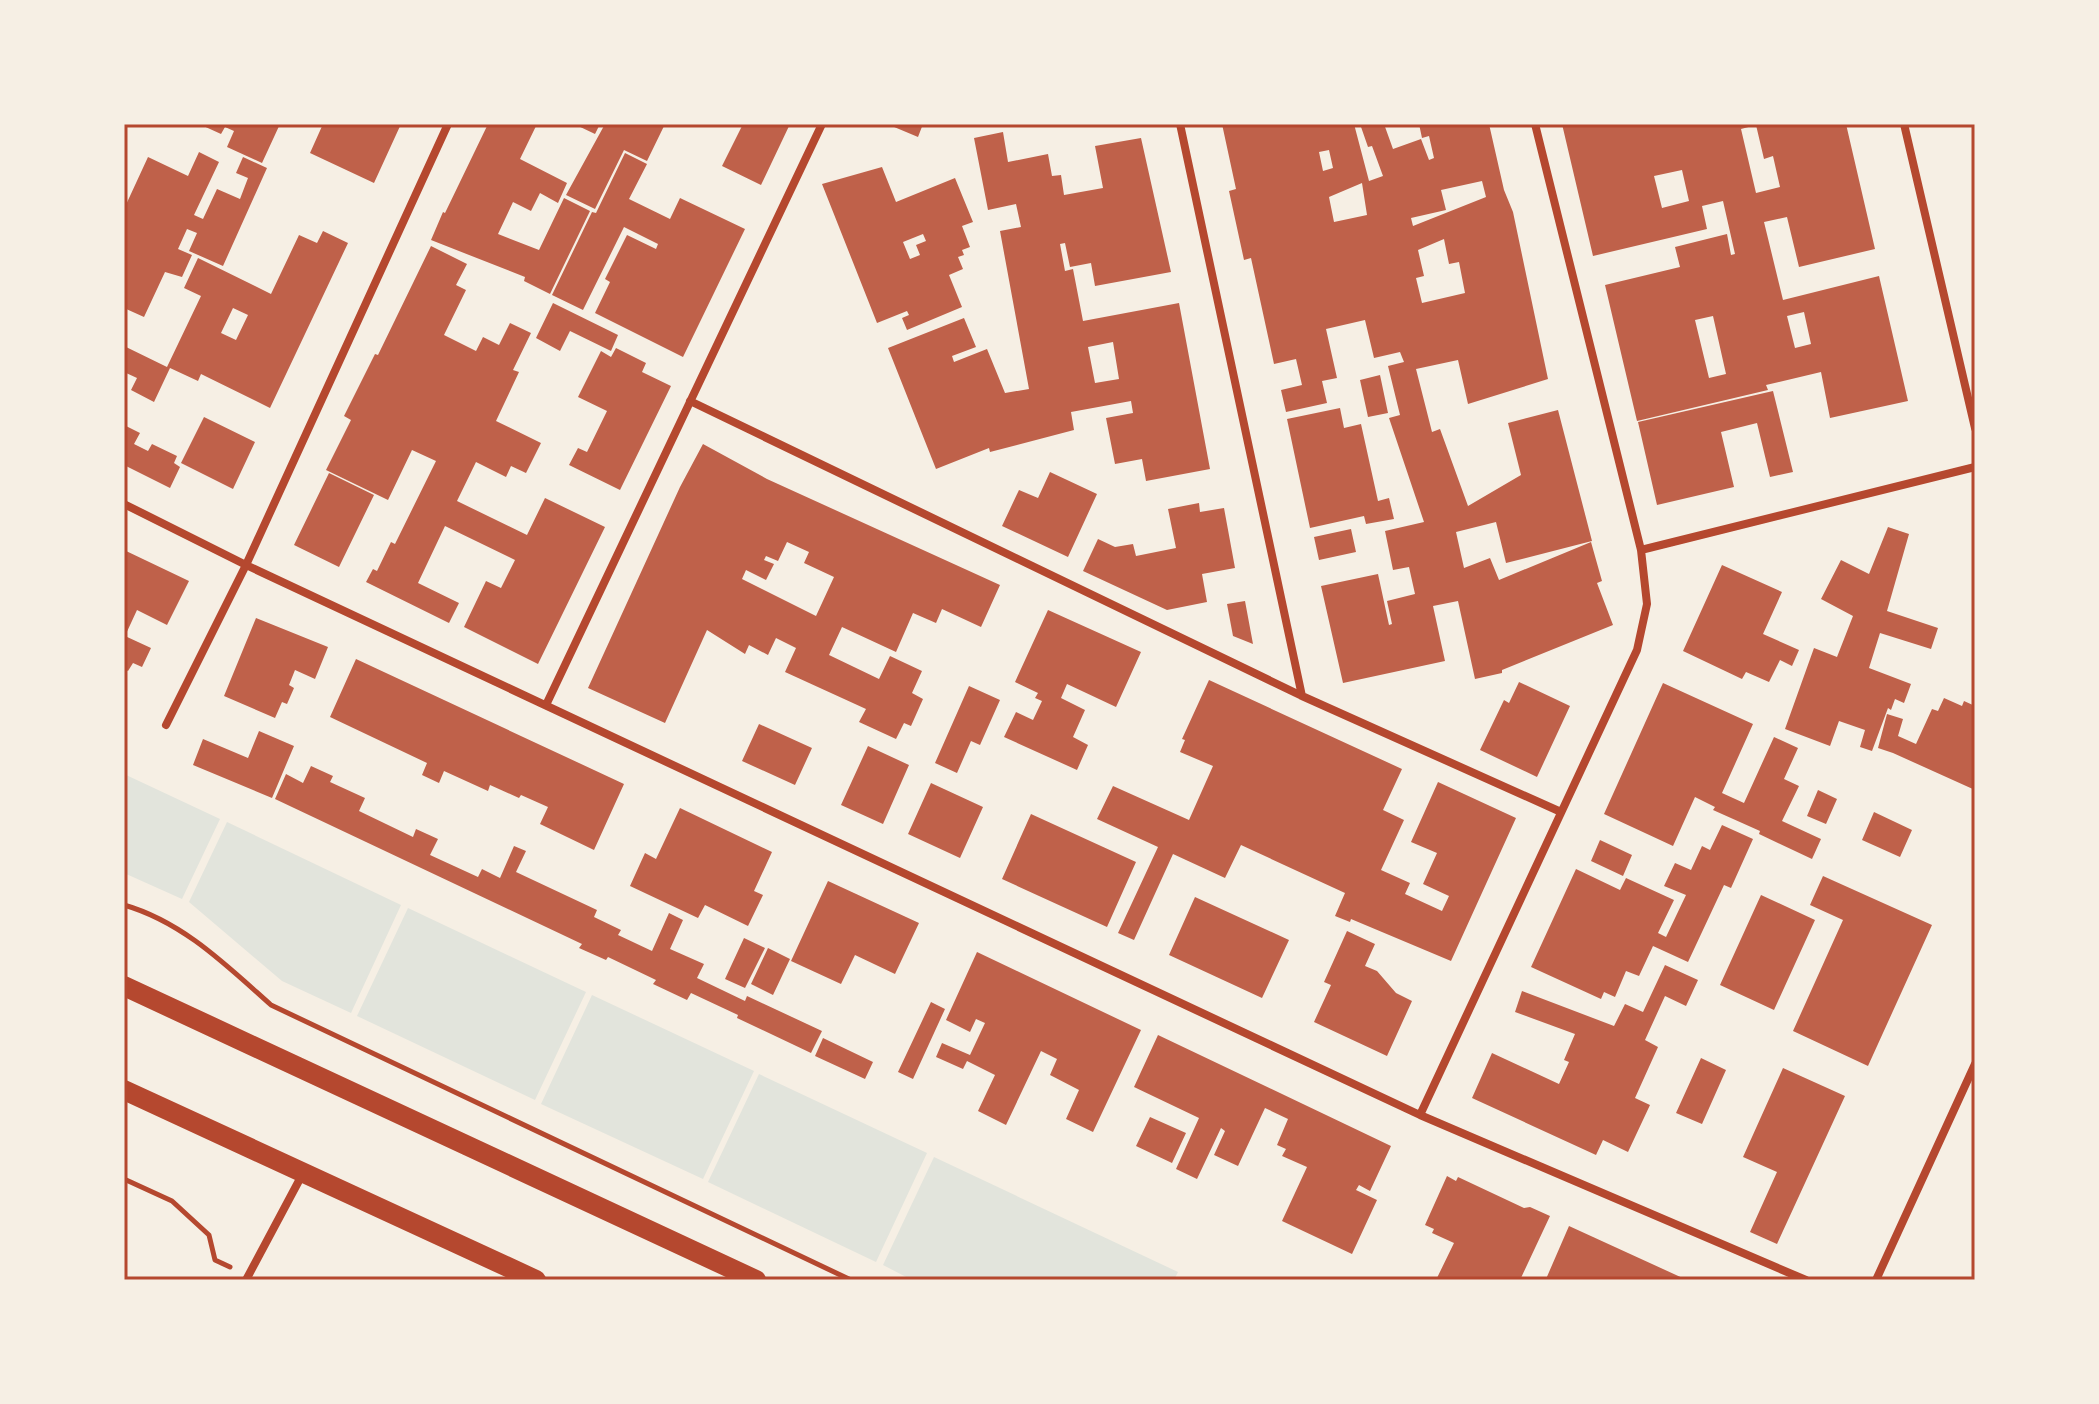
<svg xmlns="http://www.w3.org/2000/svg" width="2099" height="1404" font-family="'Nunito Sans',sans-serif">
	<rect width="100%" height="100%" fill="#f6efe4"/>
	<path fill="#e2e4dc" d="M124,774L220,819L182,899L124,873Z
		M227,822L401,905L351,1013L282,981L189,902Z
		M408,908L586,992L535,1100L357,1016Z
		M592,995L754,1071L703,1179L541,1104Z
		M759,1074L927,1153L876,1262L708,1182Z
		M934,1157L1178,1272L1174,1280H912L883,1265Z"/>
	<path fill="#bf614a" fill-rule="evenodd" d="M199,124H280L262,163L227,147L234,131L225,127L221,134Z
		M323,124H401L374,183L310,153Z
		M488,124H537L520,159L567,183L558,203L540,193L531,211L513,202L498,234L539,250L564,198L590,211L550,294L524,281L525,277L431,240L443,212L445,213Z
		M574,124H600L595,134Z
		M605,124H665L647,161L624,150L595,209L566,195Z
		M743,124H790L761,185L722,166Z
		M887,124H923L918,137Z
		M1222,124H1354L1369,181L1383,176L1372,146L1368,147L1360,124H1384L1393,149L1421,139L1429,160L1434,158L1429,136L1422,138L1419,124H1489L1504,190L1513,212L1548,379L1468,404L1458,360L1416,369L1432,432L1440,429L1468,506L1521,475L1508,423L1558,410L1592,541L1506,563L1496,522L1456,532L1464,568L1490,558L1499,580L1591,542L1602,581L1597,583L1613,625L1502,670V673L1475,679L1458,601L1433,606L1445,661L1343,683L1321,586L1378,574L1389,625L1392,624L1387,601L1415,594L1409,567L1393,570L1385,531L1424,522L1389,418L1400,415L1388,366L1404,362L1400,352L1374,358L1365,320L1326,329L1337,378L1322,381L1327,403L1286,412L1281,390L1302,385L1296,359L1274,364L1251,258L1244,260L1229,191L1236,189ZM1329,150L1333,168L1323,171L1319,152ZM1482,181L1486,197L1413,226L1411,218L1446,210L1441,190ZM1362,183L1367,215L1334,222L1329,197ZM1444,239L1449,264L1459,262L1465,293L1422,303L1416,278L1424,276L1418,250Z
		M1562,124H1639L1640,126L1846,124L1875,249L1799,267L1787,217L1764,222L1783,300L1879,276L1908,401L1830,418L1821,372L1766,385L1768,390L1637,421L1605,285L1680,267L1675,247L1727,234L1731,255L1735,254L1723,201L1702,206L1707,229L1593,256ZM1756,125L1764,159L1773,156L1780,187L1756,193L1741,129ZM1682,170L1689,201L1662,208L1654,176ZM1804,312L1811,344L1795,348L1787,316ZM1713,316L1726,374L1709,378L1695,320Z
		M1003,132L1008,162L1048,154L1052,176L1061,175L1064,195L1103,188L1095,146L1141,138L1171,272L1095,286L1091,263L1070,267L1065,243L1060,244L1065,271L1073,269L1083,321L1179,303L1210,469L1146,481L1142,459L1115,464L1106,418L1133,413L1131,401L1071,412L1074,430L990,452L989,448L936,469L888,348L964,318L976,347L952,356L954,362L987,349L1005,393L1029,389L1000,231L1021,227L1016,204L988,210L974,138ZM1113,342L1119,379L1095,383L1088,347Z
		M199,152L219,162L194,215L203,219L217,189L240,199L248,178L236,173L243,157L267,168L223,266L189,251L197,233L187,229L178,249L192,255L182,277L165,272L144,317L124,308V209L148,157L188,176Z
		M625,153L647,164L629,199L670,219L680,198L745,229L683,357L595,313L610,282L605,279L627,235L656,249L658,244L624,227L583,310L552,295L592,212L596,213Z
		M882,167L896,202L955,178L973,222L962,226L970,247L962,250L964,255L958,257L963,269L949,275L962,307L907,330L902,318L909,315L907,311L877,323L822,184ZM923,234L926,241L916,245L920,255L910,259L903,242Z
		M323,231L348,243L270,408L201,374L198,381L170,368L154,402L131,390L137,378L124,372V346L167,367L201,296L184,288L198,258L271,294L299,235L317,243ZM233,308L248,315L236,340L221,333Z
		M431,246L467,264L456,285L466,290L444,335L476,351L483,337L499,345L510,323L531,333L513,370L519,372L496,421L541,443L526,473L511,466L506,477L476,462L457,501L527,535L545,498L605,527L538,664L464,627L486,581L501,588L515,560L445,526L418,583L459,603L449,623L366,582L373,569L377,571L391,542L395,544L436,461L412,450L388,500L326,470L351,420L344,416L375,354L378,355Z
		M553,303L618,335L611,351L570,331L560,351L536,338Z
		M616,348L646,363L642,372L671,386L620,490L569,465L578,448L587,452L607,411L578,397L601,351L611,357Z
		M1380,375L1388,413L1368,417L1360,380Z
		M1773,391L1793,472L1770,477L1757,423L1721,432L1734,487L1657,505L1638,422Z
		M1340,408L1344,428L1361,424L1378,501L1389,498L1394,519L1366,524L1364,516L1310,528L1287,419Z
		M204,417L255,442L233,489L181,463Z
		M124,425L140,433L134,444L148,451L152,444L177,456L174,463L180,467L170,488L124,465Z
		M703,444L767,479L1000,585L981,627L942,609L936,623L913,613L896,652L842,627L829,655L879,679L890,656L922,671L912,693L923,699L911,726L904,723L896,739L859,722L866,709L785,672L796,648L776,638L768,655L749,645L745,654L707,630L665,723L588,688L680,487ZM787,542L809,552L804,563L834,577L816,616L742,579L746,570L766,580L774,564L764,560L766,556L778,561Z
		M1050,472L1097,494L1068,557L1002,526L1019,490L1038,498Z
		M329,473L374,495L339,567L294,545Z
		M1199,503L1200,512L1224,508L1235,568L1202,574L1207,602L1167,610L1083,571L1098,539L1115,547L1133,544L1136,556L1176,548L1168,509Z
		M1888,527L1909,534L1887,611L1938,628L1931,649L1880,633L1869,668L1911,684L1904,703L1895,699L1891,710L1888,708L1872,751L1860,747L1865,730L1839,721L1830,746L1785,729L1814,648L1837,657L1853,616L1821,599L1841,560L1869,574Z
		M1351,529L1356,552L1319,560L1314,537Z
		M124,550L189,581L167,625L137,610L125,636L151,648L142,667L133,663L128,671L124,669Z
		M1722,565L1782,592L1763,634L1799,650L1792,666L1780,660L1769,682L1746,672L1742,679L1683,651Z
		M1245,601L1253,644L1233,636L1227,604Z
		M1048,610L1141,652L1116,707L1067,684L1061,698L1085,710L1073,737L1088,745L1077,770L1004,737L1016,712L1033,720L1042,701L1035,698L1038,693L1015,682Z
		M256,618L328,647L315,679L295,670L289,685L294,688L287,704L282,702L275,718L224,696Z
		M356,659L624,784L594,850L540,824L548,807L521,795L519,798L490,785L488,791L444,771L439,783L422,775L427,763L330,717Z
		M1209,680L1402,769L1383,810L1404,820L1381,870L1410,883L1405,894L1442,911L1449,896L1423,884L1437,853L1411,842L1438,782L1516,818L1451,961L1351,919L1350,922L1335,916L1345,893L1241,845L1225,878L1173,854L1134,940L1118,933L1158,847L1097,819L1113,786L1189,820L1213,766L1180,752L1185,740L1182,739Z
		M1519,682L1570,706L1537,777L1480,750L1504,700L1509,703Z
		M1663,683L1753,724L1722,793L1744,803L1774,737L1798,748L1784,779L1799,786L1782,821L1821,839L1812,859L1759,834L1760,831L1713,810L1715,807L1695,797L1673,846L1604,814Z
		M969,686L1000,700L980,745L971,741L957,773L935,763Z
		M1944,698L1962,706L1964,701L1975,706V790L1893,753L1878,748L1887,714L1903,719L1898,736L1916,744L1932,709L1938,711Z
		M759,724L812,748L795,785L742,761Z
		M259,731L294,746L272,798L193,765L203,739L248,758Z
		M868,746L909,765L883,824L841,805Z
		M311,766L333,776L330,782L365,798L359,811L413,837L416,829L438,839L430,855L478,877L482,869L500,878L514,846L526,851L516,872L597,910L594,917L621,930L618,935L652,951L669,913L683,920L670,949L704,964L697,978L745,1001L747,996L822,1031L811,1053L737,1018L738,1015L691,993L687,1000L653,984L656,980L608,957L606,960L579,948L582,944L275,799L286,774L303,783Z
		M931,783L983,807L960,858L908,834Z
		M1818,790L1837,799L1826,824L1807,816Z
		M680,808L772,852L754,891L763,895L748,926L705,905L698,918L630,886L645,853L656,859Z
		M1874,812L1912,830L1900,857L1862,840Z
		M1031,814L1136,862L1107,927L1002,879Z
		M1722,825L1753,839L1731,888L1724,885L1688,962L1653,946L1639,976L1626,971L1615,997L1604,992L1601,999L1531,967L1576,869L1620,890L1626,878L1674,900L1658,933L1666,937L1686,895L1664,886L1675,863L1691,870L1702,846L1710,850Z
		M1600,840L1632,855L1623,876L1591,861Z
		M1823,876L1932,925L1868,1066L1793,1031L1843,920L1810,905Z
		M828,881L919,923L895,974L855,955L841,984L791,961Z
		M1761,895L1815,920L1774,1010L1720,985Z
		M1195,897L1289,940L1262,998L1169,955Z
		M1347,931L1375,944L1365,966L1377,971L1396,993L1412,1001L1387,1056L1314,1022L1331,985L1324,982Z
		M744,938L765,948L745,988L725,979Z
		M768,948L790,959L773,995L751,984Z
		M977,952L1141,1030L1093,1132L1066,1119L1079,1090L1050,1075L1057,1059L1041,1051L1006,1125L978,1111L995,1075L967,1061L963,1069L936,1057L942,1043L970,1055L985,1023L976,1019L970,1032L946,1020Z
		M1665,965L1698,980L1686,1006L1665,996L1645,1040L1658,1047L1635,1098L1650,1105L1628,1152L1603,1140L1596,1155L1472,1098L1492,1053L1559,1084L1569,1062L1564,1060L1575,1034L1515,1012L1522,991L1614,1026L1625,1004L1643,1012Z
		M931,1002L945,1009L913,1079L898,1072Z
		M1158,1035L1391,1146L1370,1191L1359,1185L1356,1190L1377,1200L1352,1254L1282,1221L1307,1167L1282,1156L1286,1149L1277,1145L1288,1119L1265,1108L1238,1166L1214,1155L1225,1131L1221,1128L1197,1179L1176,1169L1199,1118L1134,1087Z
		M823,1038L873,1062L865,1079L815,1056Z
		M1701,1058L1726,1070L1702,1124L1676,1113Z
		M1783,1068L1845,1096L1777,1244L1750,1232L1777,1172L1743,1157Z
		M1150,1117L1186,1133L1172,1163L1136,1146Z
		M1447,1176L1456,1181L1458,1177L1524,1208L1530,1207L1550,1216L1520,1280H1436L1454,1243L1432,1233L1434,1229L1425,1225Z
		M1569,1226L1687,1280L1546,1279Z"/>
	<g fill="none" stroke-linecap="round" stroke-linejoin="round">
		<path stroke="#b5482f" stroke-width="5" d="M124,905C183,922 226,965 271,1005L851,1280
			M124,1179L172,1201L209,1235L215,1260L230,1267"/>
		<path stroke="#b5482f" stroke-width="8" d="M1180,124L1302,696
			M1904,124L1975,428
			M690,401L1302,696L1561,812
			M124,504L246,565L1420,1115L1806,1280
			M1641,550L1975,467
			M546,705L822,124
			M166,725L246,565L448,124
			M1420,1115L1637,650L1647,604L1641,550L1535,124
			M246,1280L302,1175
			M1876,1280L1975,1064"/>
		<path stroke="#b5482f" stroke-width="20" d="M124,986L756,1280
			M124,1090L536,1280"/>
	</g>
	<rect width="2099" height="1404" fill="none" stroke="#f6efe4" stroke-width="252"/>
	<rect x="126" y="126" width="1847" height="1152" fill="none" stroke="#b5482f" stroke-width="3"/>
</svg>
